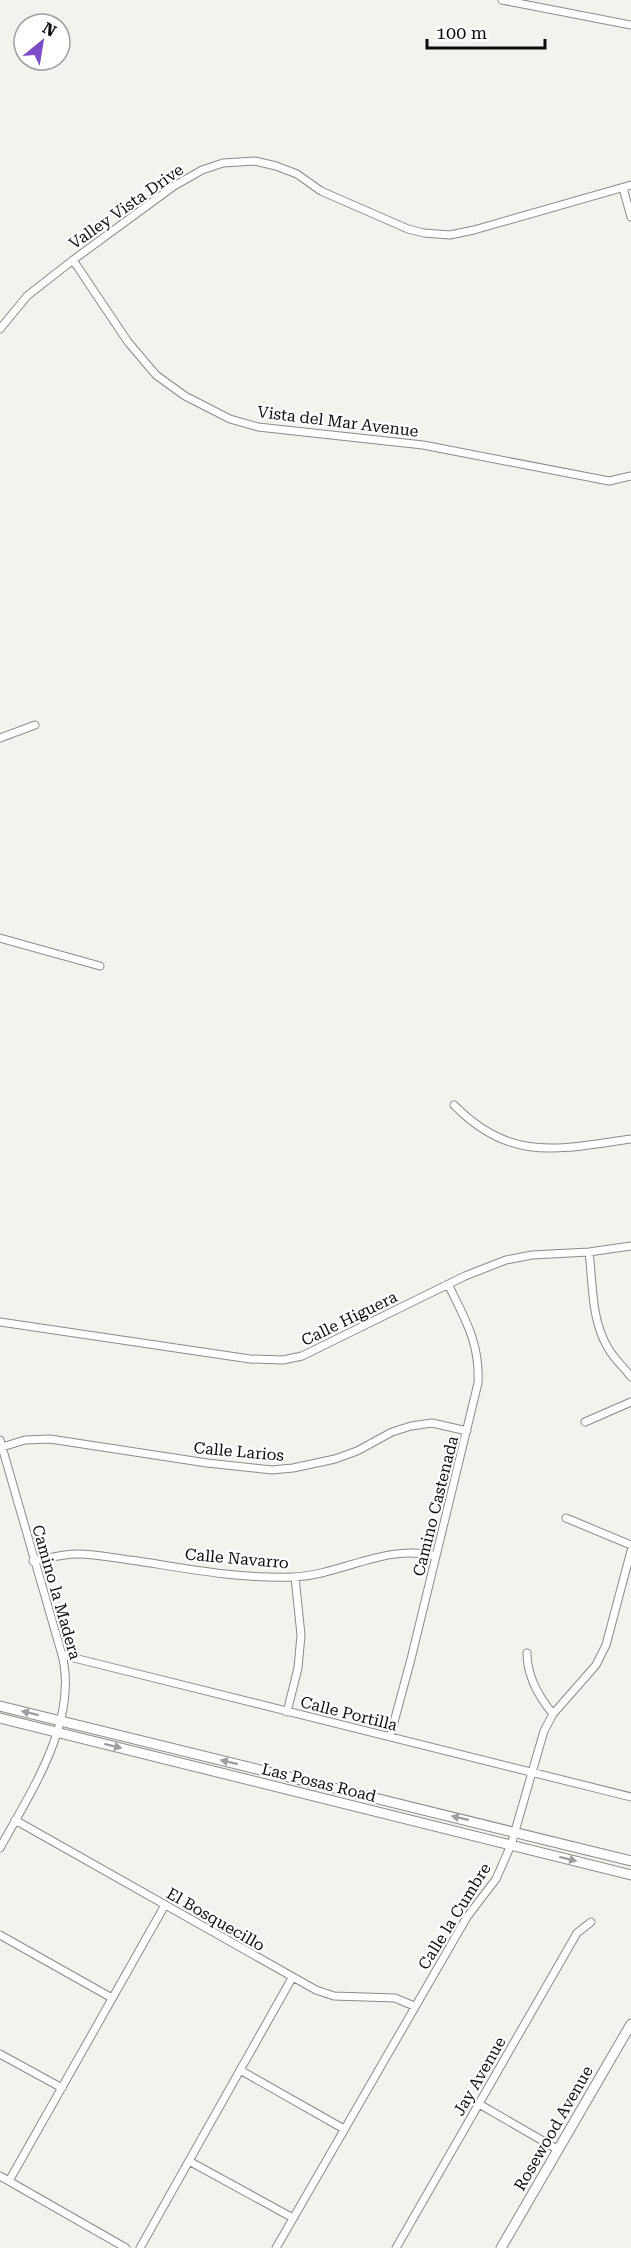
<svg xmlns="http://www.w3.org/2000/svg" width="631" height="2248" font-family="'Roboto Serif',serif">
	<rect width="100%" height="100%" fill="#f2f3ee"/>
	<g fill="none" stroke-linecap="round" stroke-linejoin="round">
		<g stroke="#8a8c87" stroke-width="9">
			<path id="street" d="M502,0L631,25
				M623,188L631,217
				M73,260L128,342L156,375L185,396L230,419L258,427L423,445L609,481L631,476
				M0,329L27,296L73,260L174,186L202,170L223,163L255,161L276,166L297,174L321,191L408,229L424,233L450,235L474,230L631,185
				M0,738L35,725
				M0,938L100,966
				M454,1105C511,1163 558,1149 631,1139
				M589,1252C593,1284 591,1320 608,1348C614,1359 624,1367 631,1377
				M0,1322L250,1359L283,1360L302,1356L465,1276L506,1260L532,1255L589,1252L631,1246
				M585,1422L631,1402
				M0,1440L62,1655C79,1721 30,1793 0,1848
				M2,1447L25,1440L50,1439L207,1463L272,1470L293,1468L335,1459L357,1451L392,1432L411,1426L432,1423L467,1431
				M566,1518L631,1545
				M33,1561C48,1558 63,1554 78,1554C98,1554 118,1559 138,1561C189,1569 240,1579 293,1577C342,1575 386,1543 436,1556
				M527,1653C527,1676 538,1696 553,1714
				M62,1655L631,1797
				M287,1712L298,1668L301,1635L295,1577
				M390,1737L411,1659L478,1383C480,1343 465,1319 448,1284
				M15,1820L316,1990L334,1996L395,1998L414,2006
				M0,1935L112,1998
				M0,2054L62,2088
				M240,2070L344,2129
				M479,2104L557,2149
				M189,2161L293,2218
				M0,2176L126,2248
				M9,2181L165,1905
				M140,2248L292,1978
				M276,2248L467,1917L496,1879L511,1845L544,1731L553,1714L596,1665L606,1645L631,1551
				M396,2248L577,1933L591,1922"/>
		</g>
		<g stroke="#8a8c87" stroke-width="11">
			<path id="secondary" d="M0,1706L631,1861
				M0,1718L631,1875
				M501,2248L631,2024"/>
		</g>
		<use href="#street" stroke="#fff" stroke-width="7"/>
		<use href="#secondary" stroke="#fff" stroke-width="9"/>
	</g>
	<defs><path id="oneway-solid" d="M-6-.8H1V-3.2L6.5 0L1 3.2V.8H-6Z" transform="scale(1.5)"/></defs>
	<g fill="#9e9e9d">
		<use href="#oneway-solid" transform="translate(30 1713) rotate(-166)"/>
		<use href="#oneway-solid" transform="translate(113 1746) rotate(14)"/>
		<use href="#oneway-solid" transform="translate(229 1762) rotate(-166)"/>
		<use href="#oneway-solid" transform="translate(460 1818) rotate(-167)"/>
		<use href="#oneway-solid" transform="translate(568 1859) rotate(14)"/>
	</g>
	<g text-anchor="middle" stroke-width="4.5" stroke-linejoin="round" paint-order="stroke">
		<g font-size="16" fill="#0d0d0b" stroke="#fff">
			<text transform="translate(126 206) rotate(-35)" y="6">Valley Vista Drive</text>
			<text transform="translate(338 421) rotate(7)" y="6">Vista del Mar Avenue</text>
			<text transform="translate(349 1318) rotate(-26)" y="6">Calle Higuera</text>
			<text transform="translate(239 1451) rotate(5)" y="6">Calle Larios</text>
			<text transform="translate(435 1506) rotate(-76)" y="6">Camino Castenada</text>
			<text transform="translate(237 1558) rotate(5)" y="6">Calle Navarro</text>
			<text transform="translate(57 1592) rotate(74)" y="6">Camino la Madera</text>
			<text transform="translate(349 1713) rotate(14)" y="6">Calle Portilla</text>
			<text transform="translate(319 1782) rotate(14)" y="6">Las Posas Road</text>
			<text transform="translate(454 1916) rotate(-58)" y="6">Calle la Cumbre</text>
			<text transform="translate(216 1919) rotate(30)" y="6">El Bosquecillo</text>
			<text transform="translate(479 2076) rotate(-60)" y="6">Jay Avenue</text>
			<text transform="translate(553 2128) rotate(-60)" y="6">Rosewood Avenue</text>
		</g>
	</g>
	<g transform="translate(42 42) rotate(30)"><circle r="28" fill="#ffffff" stroke="#9e9e9d" stroke-width="1.5"/>
	<path d="M0-4.5L10 22L0 15L-10 22Z" fill="#7c4dc6"/>
	<text y="-9" font-size="16" font-weight="bold" text-anchor="middle" fill="#0d0d0b">N</text>
	</g>
	<path d="M427 39v9h118v-9" fill="none" stroke="#0d0d0b" stroke-width="3"/>
	<text x="436" y="39" font-size="18" fill="#0d0d0b" stroke="#ffffff" stroke-width="4.5" paint-order="stroke">100 m</text>
</svg>
